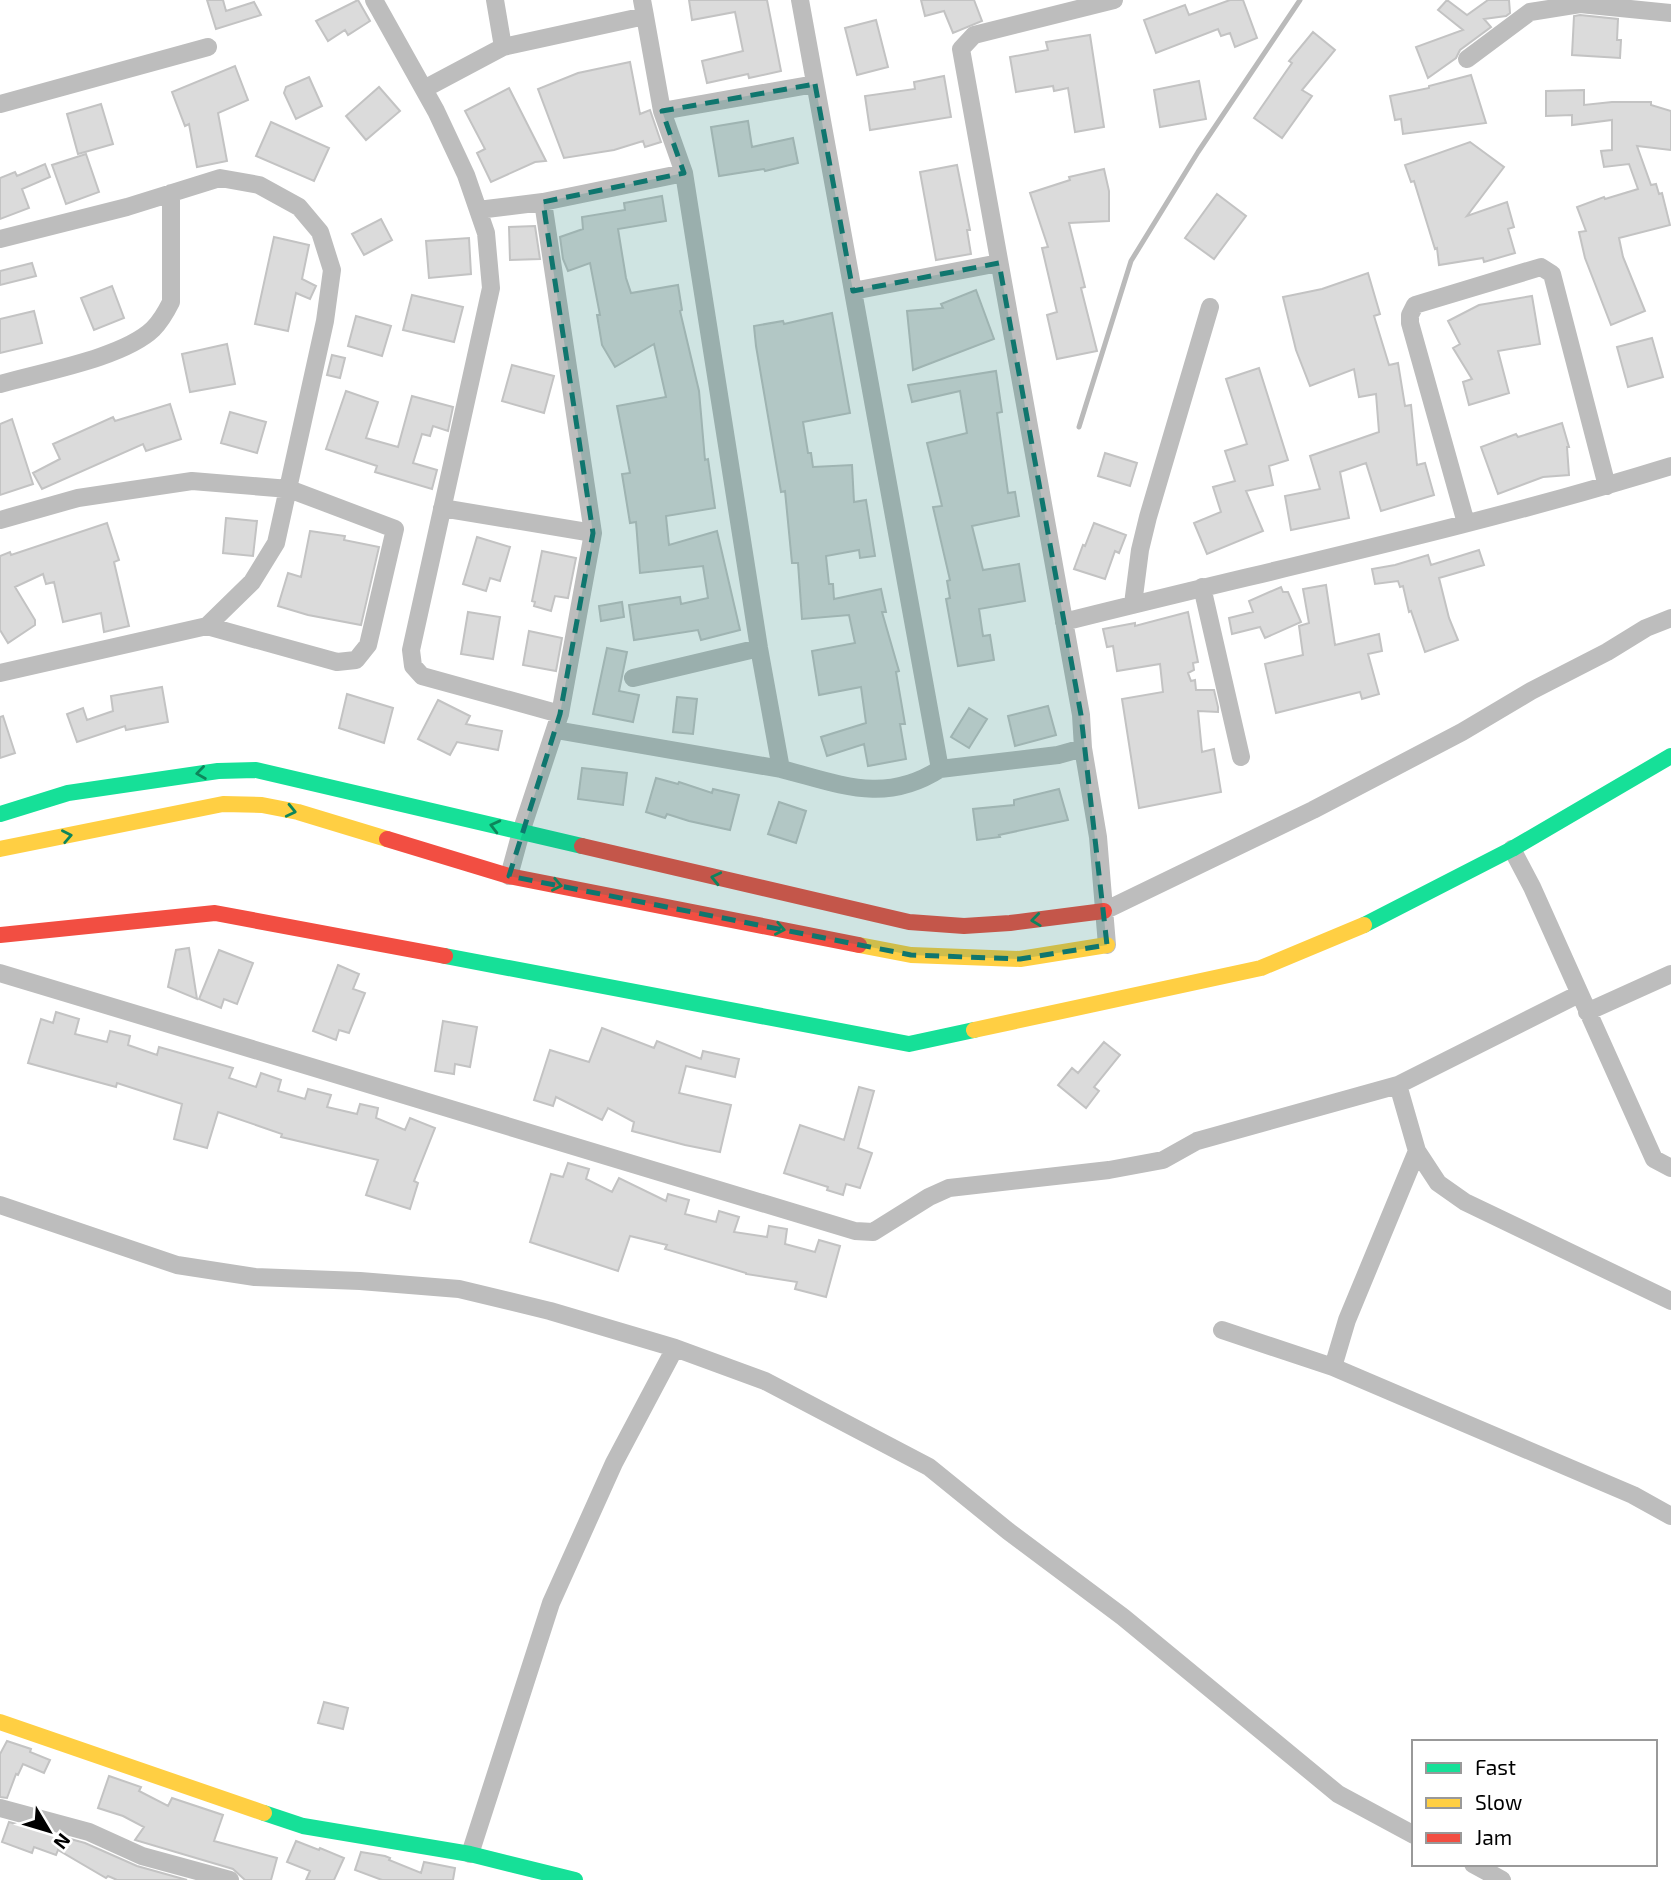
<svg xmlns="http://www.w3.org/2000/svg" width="1671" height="1880" font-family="'Exo 2',sans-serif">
	<rect width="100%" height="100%" fill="#fff"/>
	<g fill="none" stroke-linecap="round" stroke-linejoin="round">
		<path stroke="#bababa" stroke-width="5" d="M1079,427L1131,261L1198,152L1300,0"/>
	</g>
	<path fill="#dbdbdb" stroke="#c3c3c3" stroke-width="2" d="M207,0H223L226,11L254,2L261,15L216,29Z
		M358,0L370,21L348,35L345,30L328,41L316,21Z
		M689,0H767L781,71L749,78L748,74L707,83L702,61L743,51L735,12L692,20Z
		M921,0H974L982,21L953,33L944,11L925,16Z
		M1230,0H1243L1257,38L1235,47L1230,33L1221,36L1218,29L1156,53L1144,20L1185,5L1189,15Z
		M1447,0L1467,15L1488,0H1509L1510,13L1506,16L1484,19L1491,27L1460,50L1456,58L1428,78L1416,47L1463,30L1438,10Z
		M1580,15L1618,19L1617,40H1621L1620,58L1572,55L1574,16Z
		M876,20L888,67L857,75L845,28Z
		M1313,32L1335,50L1302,90L1312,96L1282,138L1254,118L1292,63L1289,61Z
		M1090,35L1104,127L1075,132L1068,88L1054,91L1053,86L1016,92L1010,57L1048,50L1046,42Z
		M630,62L640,114L650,110L661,142L645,147L643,141L614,150L564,158L538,89L578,73Z
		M235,66L248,100L218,113L227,161L197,167L189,124L185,126L172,92Z
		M1471,75L1486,123L1403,134L1401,119L1395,120L1390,96L1429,88V86Z
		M944,76L951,117L870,130L865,96L915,89L914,82Z
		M309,77L322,106L296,119L284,93L286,87Z
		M1199,81L1206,119L1160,127L1154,90Z
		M379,87L400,111L366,140L346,116Z
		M509,88L546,161L535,162L491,182L477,153L485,149L465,111Z
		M1584,90V105L1612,102H1651V105L1671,111V150L1637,146L1651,185L1656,184L1659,194L1662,193L1670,225L1619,238L1623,257L1645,311L1611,325L1585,258L1579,232L1586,231L1577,207L1604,197L1605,199L1638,189L1629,164L1604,167L1601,151L1612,150V120L1572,125V115L1546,116V91Z
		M101,104L113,144L78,154L67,114Z
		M748,121L752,147L793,138L798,163L765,171L764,169L719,176L711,127Z
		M271,122L329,148L314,181L256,156Z
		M1470,142L1504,167L1467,216L1507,202L1514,227L1508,229L1515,253L1484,262L1483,258L1439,265L1437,248L1435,249L1414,181L1411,182L1405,165Z
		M86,154L99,192L66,204L52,165Z
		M45,164L50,177L22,189L29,208L0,219V178L15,172L17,176Z
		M957,165L970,230H967L971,254L936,260L920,172Z
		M1104,169L1109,191V221L1069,223L1085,287L1081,288L1097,351L1057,359L1047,315L1057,312L1042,248L1048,247L1030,193L1070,180L1069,177Z
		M1217,194L1246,216L1214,259L1185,238Z
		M662,196L666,221L618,229L626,278L631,293L678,285L682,310L680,311L699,391L705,460L708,459L715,508L666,516L669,545L717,531L740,630L701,640L698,630L634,640L629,605L680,597L681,604L708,598L703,566L640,573L636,522L630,523L622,474L630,473L617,406L666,397L654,344L615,367L602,345L597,315H600L590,263L568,271L563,259L560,237L583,229L582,217L625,210L624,203Z
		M381,219L392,240L364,255L352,234Z
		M535,226L540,259L510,260L509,227Z
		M274,237L309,245L302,279L316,286L310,299L296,293L288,331L255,324Z
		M469,238L471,274L429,278L426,241Z
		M32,263L36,276L0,285V271Z
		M1368,273L1380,314L1374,316L1389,365L1398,363L1405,406L1411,405L1417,465L1425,463L1434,495L1381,511L1366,463L1340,472L1349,518L1291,530L1285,496L1320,489L1310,456L1379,432L1376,394L1359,397L1354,369L1310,386L1296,350L1283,297L1322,289Z
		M112,286L124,318L94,330L81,298Z
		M976,290L994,339L913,370L907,311L943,308L941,304Z
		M412,295L463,307L454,342L403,330Z
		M1532,296L1540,344L1498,351L1509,393L1469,405L1463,382L1472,379L1453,348L1460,344L1448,321L1479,305Z
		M34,311L42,343L0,353V319Z
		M832,313L850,413L803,422L808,453H811L813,467L852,465L854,502L866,500L875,556L860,558L859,550L826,556L829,584H833L834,599L881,589L886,612H882L899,671L896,672L905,724H900L906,759L868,766L864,744L827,756L821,737L866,723L861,687L819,695L812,651L855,643L849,615L802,619L798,563H792L785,491L781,492L756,346L754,326L783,321L784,324Z
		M356,316L391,326L382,356L348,346Z
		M1652,338L1663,377L1628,387L1617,347Z
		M227,344L235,384L190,392L182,354Z
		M332,355L345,358L340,378L327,375Z
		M512,365L554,376L544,413L502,401Z
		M1259,368L1288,460L1269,466L1273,485L1246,491L1263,531L1207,554L1194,523L1221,512L1213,487L1235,481L1225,451L1247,444L1226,379Z
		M996,371L1002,412L997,413L1008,493L1015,492L1019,516L972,526L983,570L1019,564L1025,601L979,609L983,636L990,635L994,660L958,666L946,599L950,598L947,581L950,580L933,507L942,506L927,443L967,433L960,391L912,402L908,385Z
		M346,391L378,402L366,438L398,447L412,396L453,407L448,431L433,426L430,436L422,434L413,463L437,470L432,489L375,472L377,466L326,449Z
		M170,404L181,439L146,451L143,444L42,489L33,473L60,459L53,444L113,417L115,421Z
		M230,412L266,422L257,453L221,443Z
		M12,419L33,484L0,495V424Z
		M1562,423L1569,447H1567L1569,475L1543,477L1498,494L1481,447L1516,434L1518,437Z
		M1105,453L1137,463L1130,486L1098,476Z
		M226,518L257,521L253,556L223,553Z
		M107,523L119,560L114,562L129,626L104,632L101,613L63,622L54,582L46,584L43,574L15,587L35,620V625L8,643L0,630V556L10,552L11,555Z
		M1094,523L1126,535L1119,553L1115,551L1105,579L1074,569L1083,545L1085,546Z
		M310,531L345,536L344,540L379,547L361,625L308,615L278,606L288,573L301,577Z
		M477,537L510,547L500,581L490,578L486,591L463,584Z
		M1479,550L1484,565L1439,578L1449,618L1458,640L1425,652L1411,611L1409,612L1403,586L1400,587L1398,581L1375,584L1372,569L1395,565L1428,555L1431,565Z
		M542,551L576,558L568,598L555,596L551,611L534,606L535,602L532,601Z
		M1326,585L1335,645L1379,634L1382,651L1368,654L1379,694L1362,699L1360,692L1276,713L1265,664L1303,655L1299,626L1309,623L1303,589Z
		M1281,587L1283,592H1288L1301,622L1265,638L1260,627L1232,634L1229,618L1253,612L1249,601Z
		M622,602L624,617L601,621L599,606Z
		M468,612L500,617L493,659L461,654Z
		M1188,612L1198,662L1193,663L1194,670L1188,673L1191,681L1195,680L1196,690H1214L1218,707V712L1198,711L1202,752L1214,749L1221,792L1139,808L1122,699L1163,692L1160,664L1117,671L1113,646L1107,647L1103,629L1135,623V626Z
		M529,631L562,638L556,671L523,665Z
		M607,648L627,652L619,691L639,695L633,722L593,714Z
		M162,687L168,722L126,730L125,726L77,742L67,714L83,708L87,720L113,711L111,696Z
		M347,694L393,708L384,743L339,728Z
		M677,697L697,699L693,734L673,732Z
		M438,700L470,716L466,724L502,731L498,750L457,742L450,755L418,739Z
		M1048,706L1056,735L1015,746L1008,716Z
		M969,708L987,719L969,748L951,737Z
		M3,716L15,753L0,758V717Z
		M582,768L627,773L623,805L578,799Z
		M656,778L678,784L679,782L712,793L713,789L739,795L730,830L689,821L667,814L665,818L646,812Z
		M1059,789L1068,820L999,835L1000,837L977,840L973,809L1014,805V800Z
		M779,802L806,811L796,843L768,834Z
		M189,948L197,999L168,987L176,950Z
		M219,950L253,963L237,1004L224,999L221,1008L199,999Z
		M338,965L359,974L353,989L365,993L349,1033L339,1030L336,1040L313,1031Z
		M56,1012L79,1019L75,1034L107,1042L110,1031L130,1036L128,1045L157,1055L159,1047L233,1068L229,1078L256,1087L261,1073L281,1080L278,1091L305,1099L308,1089L331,1095L327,1107L357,1114L360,1104L378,1108L376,1118L405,1130L410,1118L435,1128L414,1181L418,1183L410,1209L366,1195L378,1160L281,1137L282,1134L218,1112L207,1148L174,1139L182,1104L117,1083L116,1087L28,1063L41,1019L53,1023Z
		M443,1021L477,1027L470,1067L455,1064L454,1074L435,1071Z
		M602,1028L654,1048L657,1041L701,1059L703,1051L739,1059L735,1077L686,1066L679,1093L731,1105L720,1152L685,1145L632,1131L634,1122L608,1108L602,1120L556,1097L553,1106L534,1100L550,1050L589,1062Z
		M1104,1042L1120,1055L1094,1087L1099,1091L1086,1108L1058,1085L1072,1068L1078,1073Z
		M859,1087L874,1091L858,1148L872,1153L860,1188L846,1184L843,1195L827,1190L828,1187L784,1173L800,1125L844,1140Z
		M568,1163L589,1169L586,1179L612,1192L619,1178L666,1201L668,1194L689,1200L685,1214L716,1222L719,1211L739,1217L734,1232L767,1237L769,1226L787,1229L785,1244L815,1252L819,1240L840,1246L826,1297L795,1289L797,1282L746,1274V1273L665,1249L667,1245L630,1236L618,1271L530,1242L551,1174L563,1177Z
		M324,1702L348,1708L343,1729L318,1723Z
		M7,1741L31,1749L30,1752L50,1760L44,1773L23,1764L18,1775L16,1774L7,1798L0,1797V1754Z
		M109,1776L141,1787L139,1791L168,1806L172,1798L223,1815L214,1841L277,1858L271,1880H245L233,1869L135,1840L144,1827L123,1816L98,1808Z
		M9,1822L85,1843L137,1866L187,1880H117L108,1876L106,1878L58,1850L56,1855L34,1847L32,1853L2,1842Z
		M296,1841L319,1850L320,1848L344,1858L334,1880H306L310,1871L287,1862Z
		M361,1852L385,1856L390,1858L389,1860L421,1873L424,1862L455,1868L453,1880H382L355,1870Z"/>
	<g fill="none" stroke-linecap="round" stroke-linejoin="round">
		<path stroke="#bdbdbd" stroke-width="18" d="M374,0L436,111L466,175L486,233L491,288L411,650L413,666L422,676L560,714L521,832L509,876
			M800,0L940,769
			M503,47L645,16L642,0
			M1467,59L1530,12L1580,4L1671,13
			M424,89L503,47L495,0
			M0,104L208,47
			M662,111L815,84
			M478,210L543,202
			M0,239L127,207L220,178L259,185L299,207L320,232L332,270L325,321L276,543L252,582L207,626
			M853,291L999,263
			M0,384C41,372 123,358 153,329C161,321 166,312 171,302V193
			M442,508L593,533
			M0,520L78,498L192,481L289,489L395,529L368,645L356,660L337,662L207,626L0,673
			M1466,523L1410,323V315L1415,305L1541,267L1552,274L1607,486
			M1202,587L1241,757
			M1133,604L1140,550L1148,517L1210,307
			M1064,622C1266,571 1471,528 1671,466
			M633,678L759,648
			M560,714L593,533L543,202L684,173
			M556,730L781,769L759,648L684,173L662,111L645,16
			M1083,748L1098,837L1107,945
			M781,769C840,784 884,805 940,769L1058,755L1083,748L1081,715L961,49L974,35L1114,0
			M1512,849L1532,887L1654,1159L1671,1168
			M1104,911L1313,810L1462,732L1531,691L1607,652L1646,628L1671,618
			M0,973L855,1231L873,1232L929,1197L949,1188L1109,1170L1163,1160L1197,1141L1398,1085
			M1579,994L1398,1085L1417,1151L1347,1320L1333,1367L1633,1495L1671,1516
			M1587,1012L1671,974
			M1417,1151L1438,1183L1465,1202L1671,1301
			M0,1205L177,1265L255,1277L360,1281L459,1289L550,1311L675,1348L765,1381L929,1467L1008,1531L1123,1617L1338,1794L1414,1835
			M1222,1330L1333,1367
			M0,1808L89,1832L142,1856L230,1880
			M470,1854L551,1603L614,1463L675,1348
			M1473,1864L1502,1880"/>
		<path stroke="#16e098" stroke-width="16" d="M0,814L68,793L218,771L256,770L582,846
			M1364,925L1512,849L1671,756
			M445,956L909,1044L974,1030
			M264,1813L303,1826L470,1854L575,1880"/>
		<path stroke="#ffcf43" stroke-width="16" d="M0,849L223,804L262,805L298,812L387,839
			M859,945L911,955L1020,959L1107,945
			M974,1030L1261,968L1364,925
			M0,1722L264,1813"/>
		<path stroke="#f24e42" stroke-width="16" d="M387,839L509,876L859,945
			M582,846L909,922L964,926L1010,923L1104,911
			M0,935L215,913L445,956"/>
	</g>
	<defs><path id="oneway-chevron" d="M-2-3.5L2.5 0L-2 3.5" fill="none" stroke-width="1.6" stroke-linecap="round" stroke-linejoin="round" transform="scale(1.75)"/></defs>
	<g stroke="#0d865b">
		<use href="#oneway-chevron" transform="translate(201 773) rotate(172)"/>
		<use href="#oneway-chevron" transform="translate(291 811) rotate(13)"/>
		<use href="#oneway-chevron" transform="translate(495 826) rotate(-166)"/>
		<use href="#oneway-chevron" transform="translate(67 836) rotate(-11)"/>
		<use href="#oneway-chevron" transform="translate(716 878) rotate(-167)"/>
		<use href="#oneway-chevron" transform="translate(557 885) rotate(11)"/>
		<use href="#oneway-chevron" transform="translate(1036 920) rotate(173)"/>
		<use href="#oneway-chevron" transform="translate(780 929) rotate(11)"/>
	</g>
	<path fill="#0f766e" fill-opacity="0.2" stroke="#0f766e" stroke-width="5" stroke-dasharray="14 9" stroke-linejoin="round" d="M815,84L853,291L999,263L1081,715L1107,945L1020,959L911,955L509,876L560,714L593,533L543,202L684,173L662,111Z"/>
	<rect x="1412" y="1740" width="245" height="126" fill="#ffffff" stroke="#999999" stroke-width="2"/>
	<rect x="1426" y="1763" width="35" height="10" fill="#16e098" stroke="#999999" stroke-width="2"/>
	<text x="1475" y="1775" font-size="21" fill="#000000">Fast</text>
	<rect x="1426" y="1798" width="35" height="10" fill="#ffcf43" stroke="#999999" stroke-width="2"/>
	<text x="1475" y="1810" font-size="21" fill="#000000">Slow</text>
	<rect x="1426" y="1833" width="35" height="10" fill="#f24e42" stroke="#999999" stroke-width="2"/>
	<text x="1475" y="1845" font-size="21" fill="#000000">Jam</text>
	<g transform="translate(49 1831) rotate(128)" stroke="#ffffff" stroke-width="5" paint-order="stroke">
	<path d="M0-5L12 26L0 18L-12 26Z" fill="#000000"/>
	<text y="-10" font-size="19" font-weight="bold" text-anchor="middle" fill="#000000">N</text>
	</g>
</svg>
